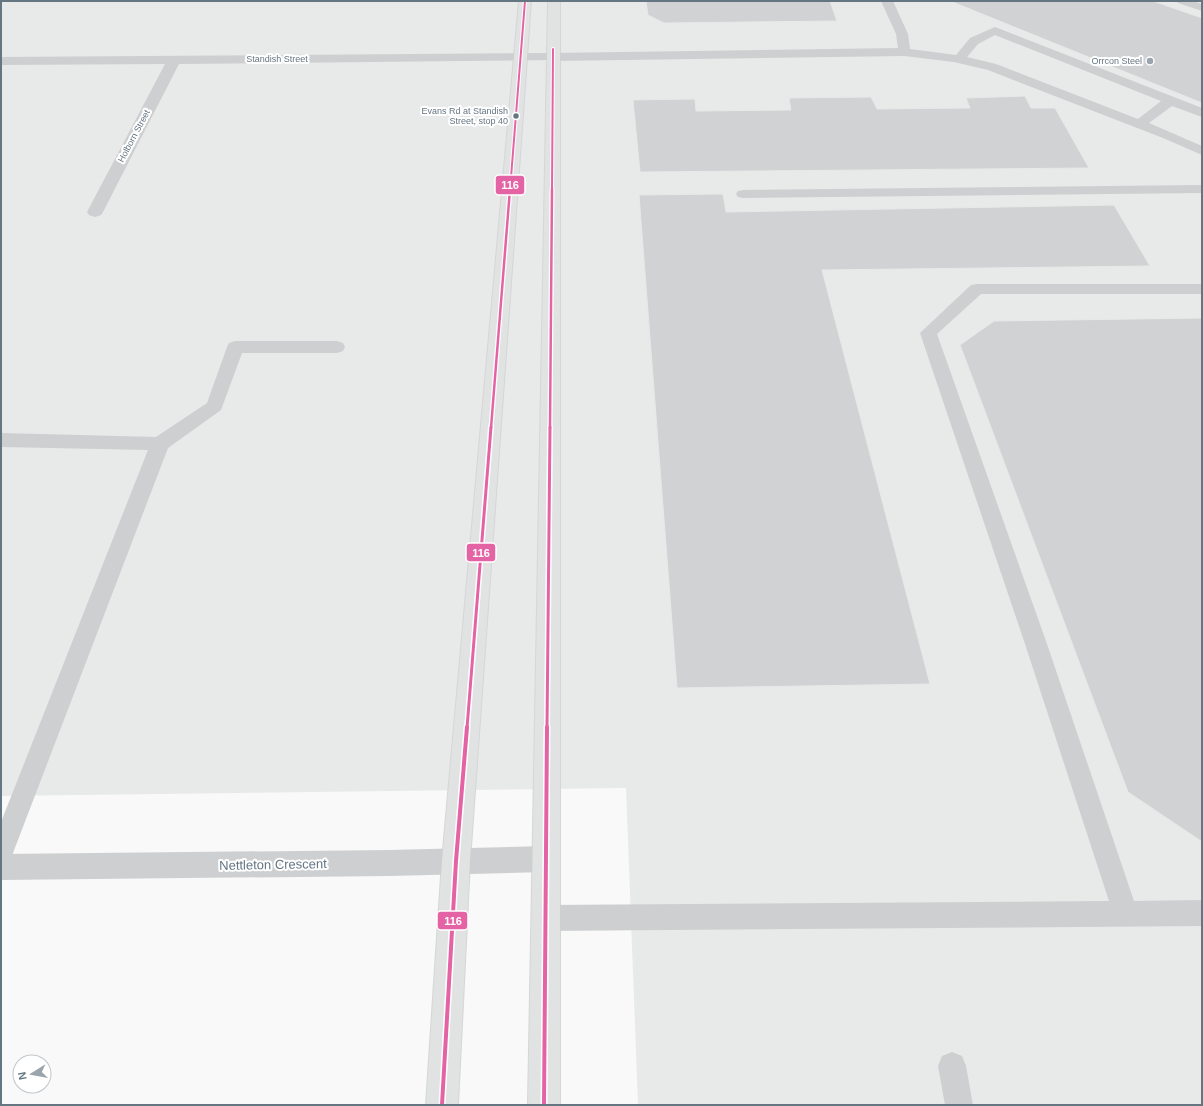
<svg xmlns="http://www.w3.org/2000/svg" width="1203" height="1106" font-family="Helvetica,sans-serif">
	<rect width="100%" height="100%" fill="#f9f9f9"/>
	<path fill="#e8e9e9" d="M1,1H1202V1105H638L626,788L1,796Z"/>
	<path fill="#d0d2d3" stroke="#e8e8e8" d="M646,1H830L837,21L664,23L648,15Z
		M950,1H1153L1202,18V103Z
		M1025,96L1031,108H1055L1089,168L640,172L633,100L695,99L696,111L791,110L789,98L871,97L877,109L970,108L966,98Z
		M723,194L726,212L1114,205L1150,266L822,270L930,684L677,688L639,195Z
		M1202,318V841H1201L1128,792L960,345L994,321Z"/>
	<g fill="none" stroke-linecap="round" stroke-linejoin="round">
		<g stroke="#d5d6d7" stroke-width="2">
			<path id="secondary" d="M519,1H531L470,861L458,1105H426L442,861Z
				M548,1H560V1105H528Z"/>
		</g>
		<path fill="#cecfd0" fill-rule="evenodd" d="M881,1H893L908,34L910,49L956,55L970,38L995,27L1202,108V117L1172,106L1149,123L1202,146V155L1163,138L988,70L954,62L904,56L553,61L547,57L553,53L898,48L896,34ZM995,35L1161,101L1138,119L996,64L967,57L978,44Z
			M1176,1H1193L1202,4V11L1178,3Z
			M1202,185V193L743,198L738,197L736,194L738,191L743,190Z
			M977,284H1202V294H981L937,334L1047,644L1134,901L1202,900V926L544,931L535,927L531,918L535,909L544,905L1109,901L1025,644L920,333L971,285Z
			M235,341H337L343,343L345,347L343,351L337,353H242L221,410L168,448L13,853L10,861L1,865V822L148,450L1,447V433L156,437L207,403L227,347L229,343Z
			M952,1052L962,1056L966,1066L973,1105H945L938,1066L942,1056Z"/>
		<path fill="#cecfd0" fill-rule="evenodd" d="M553,53L558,54L560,57L558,60L179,64L103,212L101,215L95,217L89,215L87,212L165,64L1,65V57Z
			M545,846L555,850L559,859L555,868L545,872L389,876L1,880V854L389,850Z"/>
		<use href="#secondary" fill="#e1e2e2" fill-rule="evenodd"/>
		<g stroke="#fff" stroke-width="4">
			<path id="bus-1-far3" d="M510,190L525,1
				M552,190L553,49"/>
		</g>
		<g stroke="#fff" stroke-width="5">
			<path id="bus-1-far2" d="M491,428L510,189
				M550,428L552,189"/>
		</g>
		<g stroke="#fff" stroke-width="6">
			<path id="bus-1-far1" d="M467,728L491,427
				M547,728L550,427"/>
		</g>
		<g stroke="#fff" stroke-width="7">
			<path id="bus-1" d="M442,1105L456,861L467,727
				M544,1105L547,727"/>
		</g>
		<use href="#bus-1-far3" stroke="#e463a4" stroke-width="2"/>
		<use href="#bus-1-far2" stroke="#e463a4" stroke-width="2.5"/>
		<use href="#bus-1-far1" stroke="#e463a4" stroke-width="3"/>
		<use href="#bus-1" stroke="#e463a4" stroke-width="4"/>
	</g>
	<circle fill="#99a4ac" stroke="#fff" stroke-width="1.5" cx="1150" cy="61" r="4"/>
	<circle fill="#657683" stroke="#fff" stroke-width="1.5" cx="516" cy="116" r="3.5"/>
	<g text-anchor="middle" stroke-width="4" stroke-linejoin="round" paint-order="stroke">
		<g font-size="9" fill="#657683" stroke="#fff">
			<text x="277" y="62">Standish Street</text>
			<text transform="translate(134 136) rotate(-62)" y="3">Holborn Street</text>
		</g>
		<g font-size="9" fill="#657683" stroke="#fff" text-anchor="end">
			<text x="1142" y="64">Orrcon Steel</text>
		</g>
		<g font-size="9" fill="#657683" stroke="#fff" text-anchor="end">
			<text x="508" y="114">Evans Rd at Standish<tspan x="508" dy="10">Street, stop 40</tspan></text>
		</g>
		<g font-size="13" fill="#657683" stroke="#fff">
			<text transform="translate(273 864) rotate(-1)" y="5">Nettleton Crescent</text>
		</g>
	</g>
	<g stroke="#fff" stroke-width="1.5">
		<rect x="495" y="175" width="30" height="20" rx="4" fill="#e463a4"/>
		<rect x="466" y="543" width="30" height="19" rx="4" fill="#e463a4"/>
		<rect x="437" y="911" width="31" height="19" rx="4" fill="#e463a4"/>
	</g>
	<g font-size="11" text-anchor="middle" font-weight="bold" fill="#fff">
		<text x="510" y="189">116</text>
		<text x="481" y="557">116</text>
		<text x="453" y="925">116</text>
	</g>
	<rect width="1203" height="1106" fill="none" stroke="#657683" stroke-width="4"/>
	<g transform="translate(32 1074) rotate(259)"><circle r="19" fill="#ffffff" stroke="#c1c8cd"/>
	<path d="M0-3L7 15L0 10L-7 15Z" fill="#99a4ac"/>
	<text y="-6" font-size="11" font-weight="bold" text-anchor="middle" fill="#657683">N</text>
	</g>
</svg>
